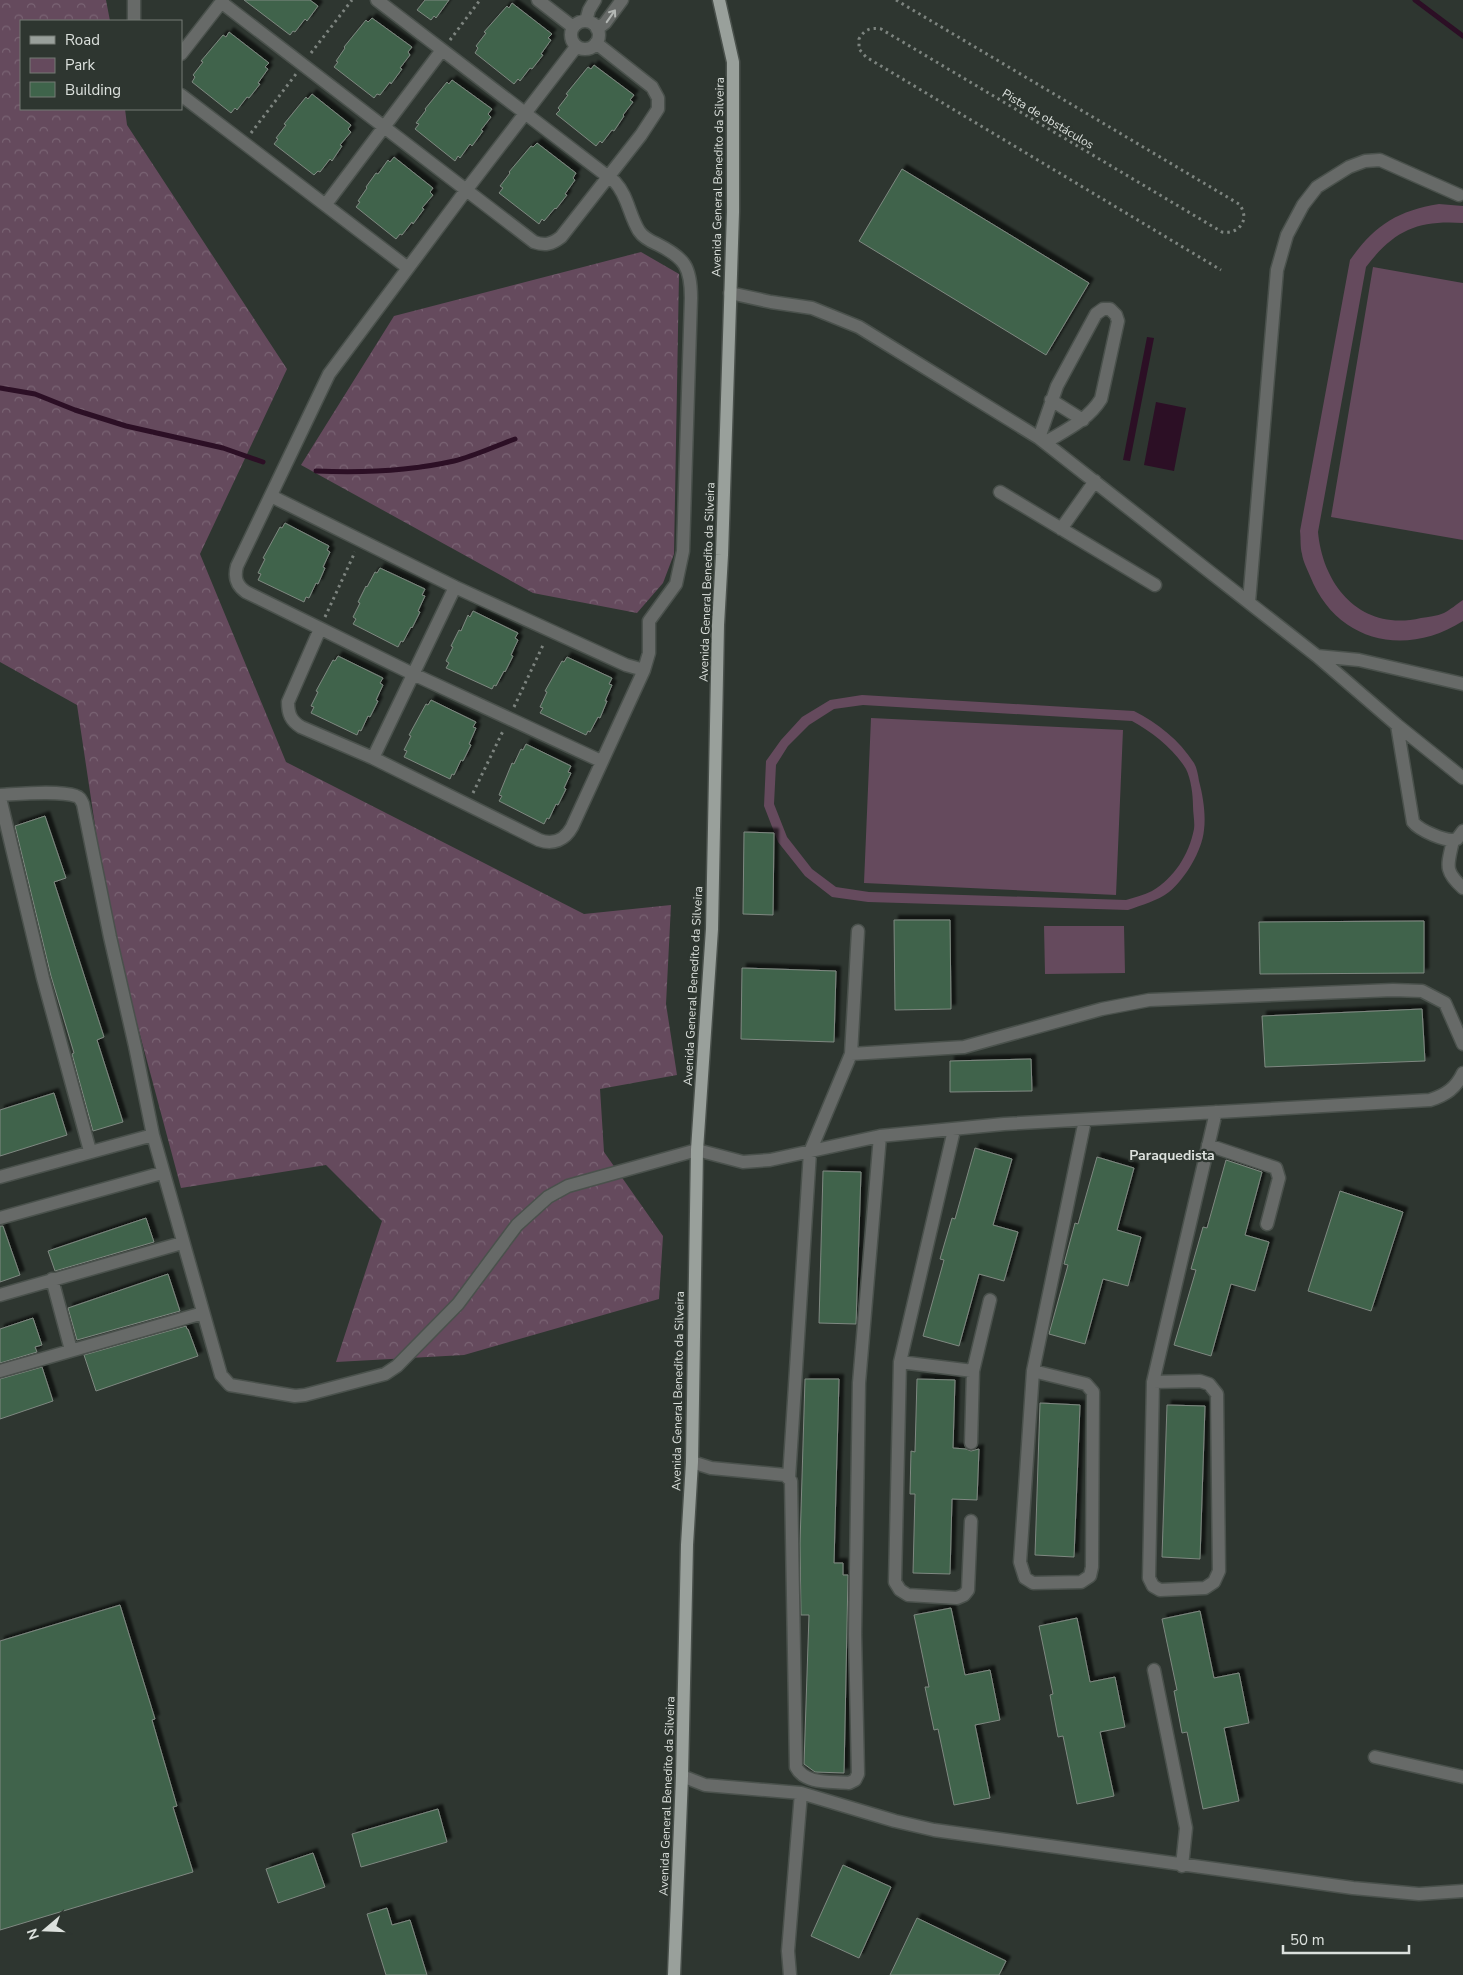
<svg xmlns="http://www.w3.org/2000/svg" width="1463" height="1975" font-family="'Nunito Sans',sans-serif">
	<defs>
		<pattern id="forest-crowns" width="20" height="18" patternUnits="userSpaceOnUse" patternTransform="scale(1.25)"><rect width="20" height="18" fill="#654a5d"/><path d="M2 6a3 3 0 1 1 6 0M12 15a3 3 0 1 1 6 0" fill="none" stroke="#7a6474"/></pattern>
		<filter id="shadow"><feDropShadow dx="4.5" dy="-4.5" stdDeviation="1" flood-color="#0009"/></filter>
	</defs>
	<rect width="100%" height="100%" fill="#2e3630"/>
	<path fill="#654a5d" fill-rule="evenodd" d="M1439,204L1463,206V223C1418,220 1394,230 1366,267L1318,532C1323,587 1362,632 1421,618C1428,617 1437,616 1444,613C1450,610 1457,604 1463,600V621C1405,658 1336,642 1310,576C1307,569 1303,561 1302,554C1300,547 1301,539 1300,531L1350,260C1375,225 1397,211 1439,204Z
		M1373,267L1463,283V540L1331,517Z
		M862,695L1134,711C1158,723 1179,740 1194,763C1197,768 1198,775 1199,781C1203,796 1206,814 1204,830C1202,851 1185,879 1169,892C1157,901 1142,905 1128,910L868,902L832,897L805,876L778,842L764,806L766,761L781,740L802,717L830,700ZM863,705L1132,721C1152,732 1174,749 1186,769C1191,779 1193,795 1193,806C1193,814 1195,822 1194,829C1189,855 1174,878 1152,891C1144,895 1135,897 1126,900L869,892L836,887L812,869L787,837L774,804L776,765L788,746L809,725L834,709Z
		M871,718L1123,730L1116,895L864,883Z
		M1044,926H1124L1125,973L1045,974Z"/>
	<path fill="url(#forest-crowns)" d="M0,0H106L110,21H21V109H125L127,125L287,369L200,554L286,762L584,914L671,905L666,1004L677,1075L600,1089L604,1152L663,1236L659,1299L464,1355L336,1362L382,1221L326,1165L181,1188L109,919L77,705L0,662Z
		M641,252L679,274L674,554L663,583L637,613L533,593L301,465L394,316Z"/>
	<path fill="#2c0f25" d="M1147,337L1154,338L1130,461L1123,460Z
		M1156,402L1186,408L1174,471L1144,465Z"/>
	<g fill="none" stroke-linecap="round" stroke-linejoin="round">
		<path stroke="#2c0f25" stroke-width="5" d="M1415,0L1463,36
			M0,388L35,394L75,410L126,426L223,448L263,462
			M316,471C361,473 410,471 454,461C475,456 495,446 515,439"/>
	</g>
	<path fill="#3f644b" stroke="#7f8881" filter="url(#shadow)" d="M244,0H310L318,6L307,21L305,19L295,32L293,31L290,35Z
		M425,0H449L436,18L434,16L431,20L417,10Z
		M512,3L552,34L548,38L551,40L541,54L543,55L532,69L530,68L520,81L518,79L514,84L475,53L478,48L476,46L486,33L484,32L507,6L509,8Z
		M372,18L412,47L408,52L410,55L400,68L402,69L391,84L390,82L380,95L377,94L374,98L334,67L338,62L336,61L345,48L344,47L366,20L368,22Z
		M229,32L269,63L265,67L268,69L258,83L260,84L249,98L247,97L237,110L235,108L231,113L192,82L195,77L193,75L203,62L201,61L223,35L226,37Z
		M594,65L634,95L630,100L633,102L623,115L624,116L614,131L612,130L602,143L600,141L596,146L556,114L560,110L558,108L568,95L566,94L588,67L591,69Z
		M452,80L492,109L488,114L491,117L481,130L483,131L472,146L470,144L460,158L458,156L455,161L415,129L419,124L416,123L426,110L425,109L447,82L449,84Z
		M312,94L351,125L348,129L351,132L340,145L342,146L332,161L330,159L320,172L318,171L314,175L274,144L278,139L276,138L286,125L284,124L306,97L308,99Z
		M537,143L576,173L573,178L575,180L565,194L567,195L556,209L555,208L544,221L542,219L539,224L499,193L503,188L500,186L510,173L509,172L531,146L533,147Z
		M394,157L433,188L430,192L433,195L422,208L424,209L413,224L412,222L402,235L400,234L396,239L356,207L360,202L358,201L367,188L366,187L376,173L378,174L388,160L390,162Z
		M902,169L1089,283L1046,355L859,241Z
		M285,523L329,546L327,550L330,552L323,567L325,568L318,584L316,583L309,598L306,597L304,602L258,580L261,574L258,573L265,559L263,558L280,527L282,528Z
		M380,568L425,589L422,595L425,596L418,611L420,612L412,628L411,627L403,642L401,641L398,647L353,624L356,619L353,617L360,603L358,602L366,586L367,587L375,572L377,573Z
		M473,611L518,633L515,638L518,640L511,655L513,656L505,672L504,671L496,686L494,685L492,689L446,668L449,663L446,661L453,647L451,646L459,630L461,631L468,615L470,617Z
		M338,656L383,678L380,683L383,685L376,700L378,701L370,717L368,716L361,731L359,730L357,735L311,713L314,707L311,706L318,692L316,691L333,660L335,661Z
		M567,657L612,678L609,684L612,685L605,701H607L600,718L598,717L590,732L588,731L586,735L540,713L543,708L540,707L547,692L545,691L562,661L564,662Z
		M431,700L476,722L473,727L476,728L469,744L471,745L463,761L461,760L454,775L452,774L450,779L404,757L407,751L404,750L411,736L409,735L426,704L428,705Z
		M526,744L571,766L568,772L571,773L564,788L566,789L558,805L556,804L549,819L547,818L544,824L499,801L502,796L499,795L512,763L514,764L521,749L523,750Z
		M45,816L66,878L54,882L104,1037L97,1040L123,1122L93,1131L72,1054L74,1053L51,976L15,826Z
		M744,832L774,833L773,915L743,914Z
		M894,920H950L951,1009L895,1010Z
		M1424,921V973L1260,974L1259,922Z
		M742,968L836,971L834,1042L741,1039Z
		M1422,1009L1425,1061L1265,1067L1262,1016Z
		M1031,1059L1032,1091L950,1092V1061Z
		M54,1093L67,1135L0,1156V1110Z
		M975,1148L1012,1159L993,1225L1018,1232L1004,1281L979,1274L959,1346L923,1336L944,1260L940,1259L952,1218L955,1219Z
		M1097,1157L1134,1168L1117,1230L1141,1237L1128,1286L1103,1279L1085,1344L1049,1334L1068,1265L1064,1264L1075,1223L1078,1224Z
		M1226,1160L1262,1172L1245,1235L1269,1242L1255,1291L1231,1284L1211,1356L1174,1345L1196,1270L1191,1269L1203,1227L1207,1228Z
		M823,1171L861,1172L856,1324L819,1323Z
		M1340,1191L1403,1212L1371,1311L1308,1291Z
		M146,1218L154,1242L55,1271L48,1251Z
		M0,1226H3L20,1275L0,1282Z
		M168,1274L180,1311L77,1340L68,1308Z
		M33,1318L42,1345L35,1347L37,1352L0,1363V1329Z
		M186,1326L187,1329H188L198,1356L96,1391L84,1355Z
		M42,1367L53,1401L0,1419V1379Z
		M805,1379H839L834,1563H843V1575H848L844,1773L815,1772L804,1764L809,1615H801L800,1544Z
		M917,1379L955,1380L953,1448L966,1449L971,1451L979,1449L977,1500L952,1499L950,1574L913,1573L915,1494H910L911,1451L915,1452Z
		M1040,1403L1080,1405L1074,1557L1035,1555Z
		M1167,1405L1205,1406L1200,1559L1162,1557Z
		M120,1605L155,1719L152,1720L177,1806L173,1807L193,1872L0,1930V1641Z
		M951,1608L965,1675L990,1670L1000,1720L975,1725L990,1798L954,1805L938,1729L934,1730L925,1687H929L914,1615Z
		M1200,1611L1214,1678L1239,1673L1249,1723L1224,1728L1239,1801L1203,1809L1187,1732L1182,1733L1174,1691L1177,1690L1162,1619Z
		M1077,1618L1090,1682L1115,1677L1125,1727L1100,1732L1114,1796L1077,1804L1063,1736L1058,1737L1050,1695L1053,1694L1039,1626Z
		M438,1809L447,1842L361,1867L352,1834Z
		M313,1853L325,1887L278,1903L266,1869Z
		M843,1865L891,1887L859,1958L811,1936Z
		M387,1908L392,1925L410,1920L427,1975H386L367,1914Z
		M917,1918L1006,1961L999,1975H890Z"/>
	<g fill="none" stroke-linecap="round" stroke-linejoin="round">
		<g stroke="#4a514c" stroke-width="15">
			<path id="minor" d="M134,0V21
				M538,0L573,27
				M221,2L534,242C545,246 552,244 561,237L641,135L658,109V98L652,87L596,43
				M571 35a14 14 0 1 1 28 0a14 14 0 1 1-28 0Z
				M586,21L589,10L595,0
				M597,29L605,23L622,0
				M576,47L467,189L329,374L237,566C234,577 236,585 246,592L413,674L601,761
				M181,54L223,0
				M181,95L408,268
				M326,204L442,50
				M730,293L771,302L812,308L859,327L1039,438L1317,656L1397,725L1463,778
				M1051,400L1083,420
				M1039,438L1057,386L1096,314L1103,309H1110L1116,315L1118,321L1101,399C1088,420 1066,430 1046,442
				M1000,492L1155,585
				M271,496L455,587L626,665L644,670
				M1061,529L1095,481
				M1249,602L1277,270L1287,235L1303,205L1317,187L1349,167L1365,161L1380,160L1459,195
				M320,629L288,702C288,714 291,721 301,727L373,758L539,840C553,845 565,840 572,827L644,670L649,653V621L676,584L683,551L691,298C691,267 685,258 657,244C650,241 643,237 639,231C629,215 628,196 615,182L377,0
				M1317,656L1359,660L1463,684
				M1397,725L1413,822C1419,830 1447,843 1457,839L1463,831
				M373,758L455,587
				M0,795C19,794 59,790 76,796C80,797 81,800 83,804L110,937L135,1046L153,1135L221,1375L230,1385L295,1396L305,1395L385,1374L397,1366L458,1304L517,1225L548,1197L568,1186L697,1150L743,1162L770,1160L880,1136L1004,1124L1430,1100C1446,1095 1456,1088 1463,1073
				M0,798L43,978L90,1151
				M1453,840C1448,865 1443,870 1463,888
				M851,1054L964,1047L1102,1009L1149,1000L1393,990L1422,991L1445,1003L1463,1044
				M954,1130L900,1362L895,1582L900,1590L908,1595L957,1598L964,1595L968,1590L971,1521
				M1208,1145L1276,1168L1279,1178L1267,1224
				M0,1177L153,1135
				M0,1218L162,1173
				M52,1279L71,1350
				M0,1295L182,1243
				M900,1362L973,1371
				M0,1371L203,1313
				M1033,1371L1086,1384L1093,1392L1092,1567L1090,1576L1081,1582L1033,1583L1025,1578L1020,1562L1033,1371L1085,1120
				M1153,1382L1200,1381L1209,1384L1217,1394L1219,1571L1214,1582L1205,1588L1160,1590L1153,1586L1149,1578L1153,1382L1216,1112
				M971,1443L973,1371L990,1300
				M692,1462L711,1468L785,1475L791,1481L796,1767C805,1785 832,1781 849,1783L855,1780L858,1774L855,1634L859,1383L880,1136
				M789,1478L810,1152L851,1054L858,931
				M1154,1670L1186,1828L1182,1866
				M1375,1757L1463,1777
				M682,1776L705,1785L801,1793L895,1821L934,1830L1353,1888L1419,1894L1463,1891
				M790,1975L788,1951L801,1793"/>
		</g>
		<g stroke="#4a514c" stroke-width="15">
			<path id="major" d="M674,1975L682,1776L687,1545L692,1462L697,1150L712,929L718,625L722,555L733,212V62L719,0"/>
		</g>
		<path stroke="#7d847f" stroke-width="3" stroke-dasharray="2.5 4" stroke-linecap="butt" d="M896,0L1239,204C1251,219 1239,235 1222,232L881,29C870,27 864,30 859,39V49L866,57L1221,270
			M450,40L480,0
			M311,53L352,0
			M251,133L296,74
			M325,617L355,552
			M514,707L544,643
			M473,793L503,731"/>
		<use href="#minor" stroke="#676a68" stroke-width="12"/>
		<use href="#major" stroke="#99a09b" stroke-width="12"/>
	</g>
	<defs><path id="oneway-shaft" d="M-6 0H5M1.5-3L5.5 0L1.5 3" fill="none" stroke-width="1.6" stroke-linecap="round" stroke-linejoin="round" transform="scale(1.25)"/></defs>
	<use stroke="#b3b7b4" href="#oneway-shaft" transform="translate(611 16) rotate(-55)"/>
	<g text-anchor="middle" stroke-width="4.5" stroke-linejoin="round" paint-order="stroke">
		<g font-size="12" fill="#dce1dd" stroke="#2e3630">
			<text transform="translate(1048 119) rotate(31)" y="4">Pista de obstáculos</text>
			<text transform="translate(718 177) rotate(-89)" y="4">Avenida General Benedito da Silveira</text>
			<text transform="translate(707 582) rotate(-88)" y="4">Avenida General Benedito da Silveira</text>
			<text transform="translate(693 986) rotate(-87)" y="4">Avenida General Benedito da Silveira</text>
			<text transform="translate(678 1391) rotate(-89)" y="4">Avenida General Benedito da Silveira</text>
			<text transform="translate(667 1796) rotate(-88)" y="4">Avenida General Benedito da Silveira</text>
		</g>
		<g font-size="14" font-weight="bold" fill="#dce1dd" stroke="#2e3630">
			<text x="1172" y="1160">Paraquedista</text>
		</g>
	</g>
	<rect x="20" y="20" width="162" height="90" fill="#2e3630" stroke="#747a75"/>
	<rect x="30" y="36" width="25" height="8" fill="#99a09b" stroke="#747a75"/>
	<text x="65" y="45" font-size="15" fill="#dce1dd">Road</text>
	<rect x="30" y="58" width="25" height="15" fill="#654a5d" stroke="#747a75"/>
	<text x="65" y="70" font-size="15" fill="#dce1dd">Park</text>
	<rect x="30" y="82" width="25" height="15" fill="#3f644b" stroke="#747a75"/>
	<text x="65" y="95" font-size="15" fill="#dce1dd">Building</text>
	<g transform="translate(45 1930) rotate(251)" stroke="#2e3630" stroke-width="4" paint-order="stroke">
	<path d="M0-4L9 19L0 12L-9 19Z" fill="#dce1dd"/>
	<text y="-8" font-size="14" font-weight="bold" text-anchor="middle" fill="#dce1dd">N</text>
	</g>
	<path d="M1283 1945v8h126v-8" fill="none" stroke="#dce1dd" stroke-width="2.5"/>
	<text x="1290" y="1945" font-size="15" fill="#dce1dd" stroke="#2e3630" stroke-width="4" paint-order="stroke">50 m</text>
</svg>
